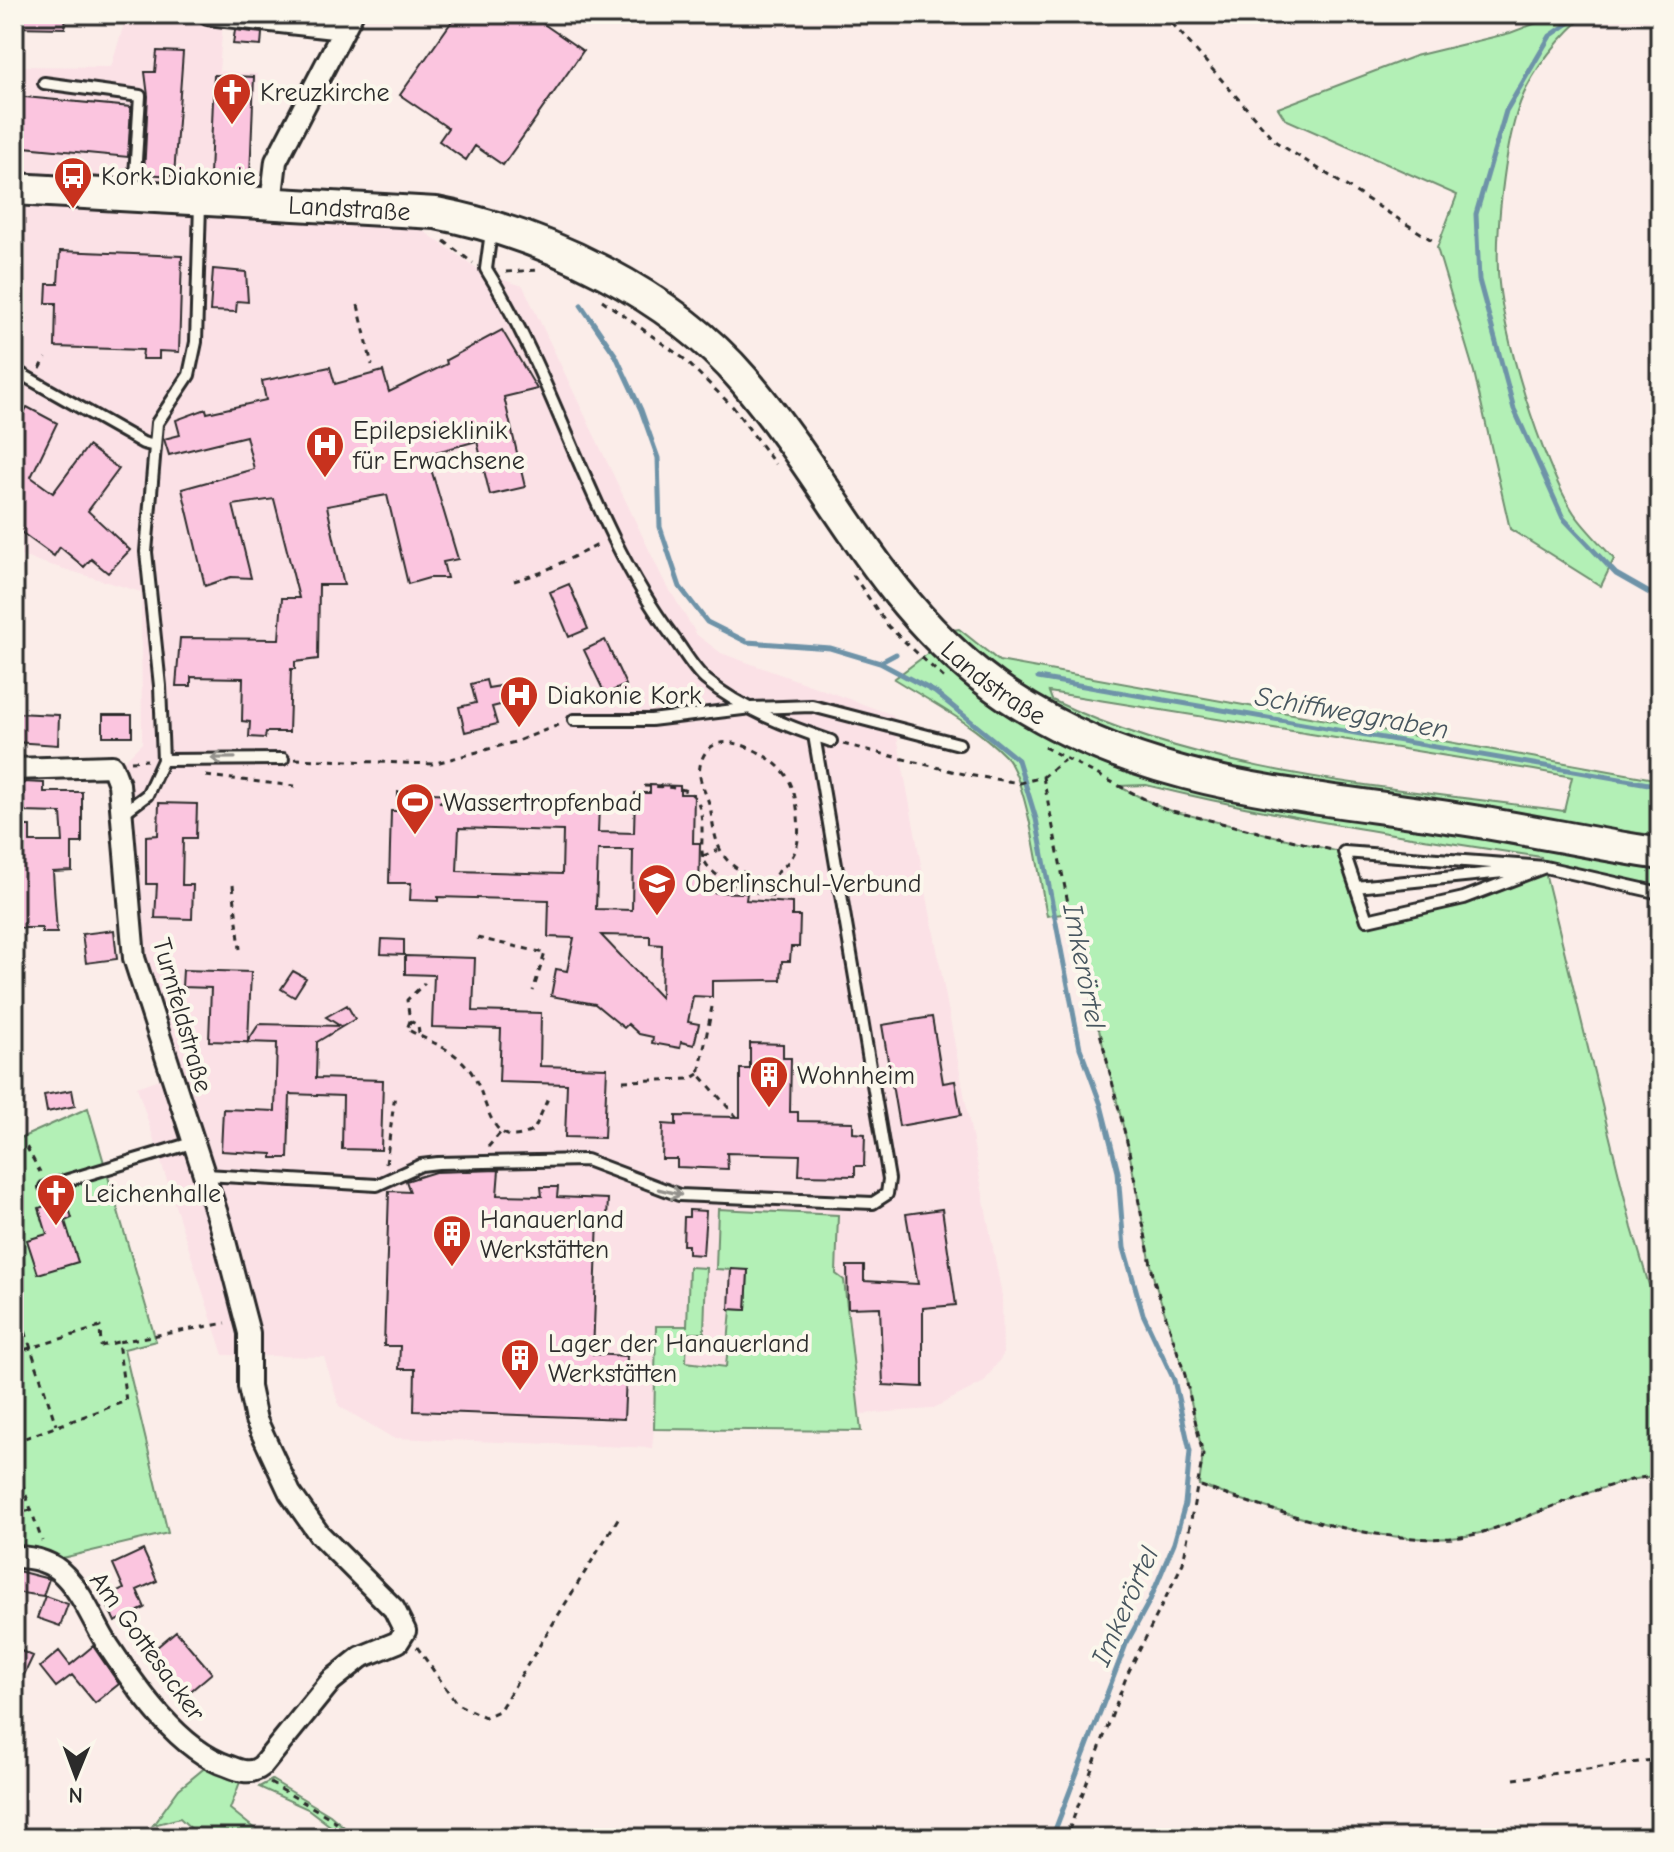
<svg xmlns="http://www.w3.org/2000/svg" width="1674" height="1852" font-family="'Comic Neue',sans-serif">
	<rect width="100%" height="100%" fill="#fbede9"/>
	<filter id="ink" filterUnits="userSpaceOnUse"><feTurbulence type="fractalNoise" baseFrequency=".0125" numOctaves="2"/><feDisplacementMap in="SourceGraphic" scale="16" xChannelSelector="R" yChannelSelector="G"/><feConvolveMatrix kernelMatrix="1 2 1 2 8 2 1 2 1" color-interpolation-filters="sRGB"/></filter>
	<g filter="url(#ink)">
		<path fill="#fbe1e6" d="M127,14H178L223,22L219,71L257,74L245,213L412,223L485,274L523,286L663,579L697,635L721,653L893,715L1002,1296L1003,1355L984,1382L932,1409L860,1414L861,1431L654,1429L652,1448L393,1438L339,1406L324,1357L223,1355L137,1087L160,1079L128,964L106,779L142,743L141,592L14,554V205L134,210L142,180L56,177L14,170V66L111,67Z"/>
		<path fill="#b3f0b6" stroke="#6f8e70" stroke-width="2" fill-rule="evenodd" d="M1560,14H1581L1582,18C1555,43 1528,75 1517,112C1505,151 1496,228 1498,270C1500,328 1542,465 1574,513C1585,529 1601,544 1614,559L1601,586L1510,529L1474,372L1437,248L1457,195L1285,119L1278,108L1415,56L1510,33Z
			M959,629L999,661L1660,780V836L1223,775L1097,734L1015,687L947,631ZM1049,692L1534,770L1572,777L1564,811C1391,787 1212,776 1052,700Z
			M935,648L1034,723L1660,867V893L1545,872L1632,1228L1660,1322V1475C1597,1482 1540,1516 1480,1533C1405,1554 1271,1511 1199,1485L1203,1455L1185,1375L1154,1280L1128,1146L1070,913L1047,916C1039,879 1028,780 1005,756C974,724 931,702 894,679ZM1146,785C1276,817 1408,837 1541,857L1544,871L1367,920L1340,852L1164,809L1118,786Z
			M88,1108L156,1341L124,1349L168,1533L54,1560L14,1545V1141Z
			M718,1209L838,1215L836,1274L844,1280L861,1431L654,1429L656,1326H687L689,1267L706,1268L704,1333H687L686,1362L726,1367L731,1309L746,1310L748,1271L716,1269Z
			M207,1766L241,1779L230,1809L266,1838H201L180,1818L153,1825L179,1789Z
			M272,1780L330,1815L357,1838H346L308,1809L259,1787Z"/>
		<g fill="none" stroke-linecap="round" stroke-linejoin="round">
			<path stroke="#6e93a8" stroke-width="5" d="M1582,14L1550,36L1506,111L1476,214L1479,280L1514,409L1563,518L1616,574L1660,599
				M581,305L616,356L641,410L658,458L660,527L680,587L707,622L747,642L830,648L880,663L935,692L1018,760L1036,819L1080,1048L1101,1105L1118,1172L1124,1248L1143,1314L1174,1380L1190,1451L1185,1504L1174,1543L1150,1600L1126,1644L1052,1838
				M881,662L896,654
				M1038,678L1660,786"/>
		</g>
		<path fill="#fbc5df" stroke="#2b2b2b" stroke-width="2" fill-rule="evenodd" d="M14,14H66L65,28L14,27Z
			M457,14H529L583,51L503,165L475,146L466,160L439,141L448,128L400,95Z
			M235,30L262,33L261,46L233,44Z
			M157,51L183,52L174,176L144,174L148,96L145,72H155Z
			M214,75L254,77L250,177L210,175Z
			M14,96L131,107L128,157L14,146Z
			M60,251L182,256L179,352L159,351V359H142L143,350L55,347L56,303H46L47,284H58Z
			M213,269L246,272L248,302L237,301L236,312L210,311Z
			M502,330L537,389L504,397L525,487L490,495L477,441L429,454L428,459L458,559L443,562L447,578H429L408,584L387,495L327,506L344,585H319L318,659L295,662V669H291L289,732H266L265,738L249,737L250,722L242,721L243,678L191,677V686H176L180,638L279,639L282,598H299L274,499L233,505L251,578L231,577L205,586L182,489L254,469L246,436L169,455L164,439L180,435L176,420L206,409L207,413L266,400L262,381L330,367L335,384L383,371L389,392L447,364L446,360Z
			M27,407L57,423L31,477L53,493L88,446L119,469L88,511L130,550L108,573L91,559L84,567L60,547L54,556L14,527V431Z
			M569,584L588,629L569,637L550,592Z
			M605,640L626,685L605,694L584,650Z
			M486,680L488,688L513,684L516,701L492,707L497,724L465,732L459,707L476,703L471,684Z
			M14,713L59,715L58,745L14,742Z
			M103,715H132V736H103Z
			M23,782L44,783V792H82V843H72V871L53,872L57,933H42V928H14V826H30V842H63L61,813L23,812Z
			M650,785L680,786V794H694L693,843H700L699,892L747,893L746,900L792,903V916H800L799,947H791L790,961H782L781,980L712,981V997L693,996L688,1022L699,1024L694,1045L681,1042L680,1048L652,1043L653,1037L639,1034L628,1024L624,1028L595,1004L551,996L556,969L567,971L574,938L548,937L549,900L438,897V901L410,900L411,883H389L391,811H398V792L460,794L439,802L599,806L598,832L634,833L635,793H650ZM459,828L563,831L562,874L457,871ZM598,850H633L632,910L596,909ZM601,935L650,936V944L662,945L661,998Z
			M159,803L197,804L196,838H183L182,885H193L192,919L155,918L157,884H146V836L158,835Z
			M114,930L117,959L86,963L82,934Z
			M382,939L404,940V955L381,954Z
			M405,956L475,958L473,1011L541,1013L540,1066L607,1068L604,1138L565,1137L567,1084L499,1082L501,1029L432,1027L434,975L405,974Z
			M183,970L251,972L248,1041L259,1024L340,1026L326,1017L347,1005L355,1019L317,1042L316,1078L383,1080L381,1150L342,1149L343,1096L290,1094L288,1158H272V1154L221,1151L223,1109L275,1111L277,1043L209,1041L211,988L182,987Z
			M293,971L306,978L294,997L281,989Z
			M932,1017L943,1083L955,1081L961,1115L899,1126L882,1025Z
			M750,1043L783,1044V1058H791L790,1112H798V1121L853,1122V1133L865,1134L864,1166H855V1176L799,1175L800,1155L727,1153L728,1169L677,1167V1159H662L663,1124L676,1125V1116L740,1117V1069H750Z
			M72,1090L75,1106L47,1112L44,1095Z
			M499,1170L497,1195L542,1196L541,1187H558L557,1197L608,1199L607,1219L598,1218L593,1354L627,1356L624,1419L414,1411L415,1369H399L400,1346H384L389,1191L410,1192L406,1181L435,1172Z
			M63,1190L72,1218L65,1221L78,1262L38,1274L27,1240L47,1234L39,1208L50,1204L46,1195Z
			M942,1209L956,1305L923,1308V1387L883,1385L880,1307L848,1308L847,1266H864V1281L918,1284L906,1214Z
			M689,1210L706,1211L703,1255L688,1254V1245H683L684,1217H689Z
			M731,1269L748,1270L746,1310L729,1309Z
			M143,1550L157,1581L137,1590L145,1608L115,1622L104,1598L124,1589L113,1564Z
			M14,1570L49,1579L43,1596L14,1592Z
			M45,1596L68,1604L60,1626L37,1618Z
			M176,1631L212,1673L180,1700L144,1658Z
			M93,1646L119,1684L95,1703L72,1675L56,1687L40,1667L59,1651L70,1665Z
			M14,1648L33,1656L14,1696Z"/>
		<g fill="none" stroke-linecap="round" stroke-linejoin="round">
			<g stroke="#2b2b2b" stroke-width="16">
				<path id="lane" d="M44,83L140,96L134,192
					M491,232L486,269C559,385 590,526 673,637C683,650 693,669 706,680C741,709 789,727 831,741
					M14,370L143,443L155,446
					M574,720H651L751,708L812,706L959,744
					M163,760L283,759
					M123,813L147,795L163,760L160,686L146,552L157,423L189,375L196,342L200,204
					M1545,867L1464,898L1367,920L1344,852L1545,867L1660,893
					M1356,887L1523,870
					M206,1175L377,1185L421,1165L438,1163L586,1160L679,1195L873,1203L887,1194L889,1179L814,735
					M45,1187L195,1142"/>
			</g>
			<g stroke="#2b2b2b" stroke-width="26">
				<path id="street" d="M208,14L343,29
					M271,203L276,161L352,14
					M14,769L112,766L119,784L134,958L221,1226L249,1333V1387L256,1420L290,1493L319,1534L394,1609L405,1631L398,1642L361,1657L331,1681L262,1766C251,1775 240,1771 228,1766C179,1750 137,1689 109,1647C94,1624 84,1595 64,1575C51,1561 32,1557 14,1557"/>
			</g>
			<g stroke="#2b2b2b" stroke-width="36">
				<g id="secondary">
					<path id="s1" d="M14,189L436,213C545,234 671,294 744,380C837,489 883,612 1008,696C1149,790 1306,794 1467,820C1531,830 1595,844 1660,854"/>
				</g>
			</g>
			<path stroke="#2b2b2b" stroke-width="3" stroke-dasharray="6 6" stroke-linecap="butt" d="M1164,14L1276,142L1435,242
				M444,241L473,263
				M506,272L538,270
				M602,300L683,358L733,407L775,464
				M358,305L372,365
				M40,369L46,358
				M853,575L888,626L945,679
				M514,581L540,573L600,544
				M843,744L968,775L1020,783L1043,777L1064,760
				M1044,747L1164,809L1332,850
				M295,759L432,764L515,742L561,724
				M131,761L147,760
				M206,776L295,786
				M1043,777L1068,903L1128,1146L1154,1280L1185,1375L1203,1455L1183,1563L1127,1675L1066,1838
				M644,786C688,788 703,786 702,835C702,843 701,854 704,860C714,883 754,891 775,897
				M703,856L718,850
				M233,885L240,949
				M762,894C769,872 795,867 798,840C800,822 797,791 786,775C770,752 709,720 700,766C697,782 709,796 711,812C717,856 724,865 765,883
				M477,938L545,953L533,991
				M712,1007L699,1074L740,1121
				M410,1021L407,1029C427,1041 453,1048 469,1069C490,1095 486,1155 534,1130L549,1096
				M419,1033L418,1025L410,1021L407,1000L425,983
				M623,1081L691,1079L699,1074
				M14,1131L15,1145
				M14,1145L27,1148L40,1172
				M488,1147L501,1132
				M386,1164L395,1094
				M14,1297L56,1425
				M14,1353L100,1327L101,1346L118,1342
				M14,1442L126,1401L118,1342L226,1323
				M14,1461L42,1541
				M1201,1486C1272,1512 1406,1554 1480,1533C1540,1515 1598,1482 1660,1475
				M14,1514L31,1510
				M417,1647L457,1704L485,1717L499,1711L619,1517
				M1514,1779L1660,1759
				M270,1783L329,1817L354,1838"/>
			<use href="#lane" stroke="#fbf7ec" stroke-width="10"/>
			<use href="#street" stroke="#fbf7ec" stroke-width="20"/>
			<use href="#secondary" stroke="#fbf7ec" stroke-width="30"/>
		</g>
		<defs><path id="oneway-shaft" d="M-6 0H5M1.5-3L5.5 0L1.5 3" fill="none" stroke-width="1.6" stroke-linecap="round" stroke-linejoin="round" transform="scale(2)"/></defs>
		<g stroke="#93918c">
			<use href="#oneway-shaft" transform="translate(223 758) rotate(179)"/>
			<use href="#oneway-shaft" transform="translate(670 1192) rotate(14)"/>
		</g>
	</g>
	<defs>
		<g id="church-pin" transform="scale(2)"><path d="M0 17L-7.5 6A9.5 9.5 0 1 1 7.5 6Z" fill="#c8321e" stroke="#fbf7ec"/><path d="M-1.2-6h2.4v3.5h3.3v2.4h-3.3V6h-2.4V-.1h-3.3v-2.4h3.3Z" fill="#fff"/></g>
		<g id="bus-pin" transform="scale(2)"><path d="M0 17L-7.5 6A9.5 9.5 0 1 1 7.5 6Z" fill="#c8321e" stroke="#fbf7ec"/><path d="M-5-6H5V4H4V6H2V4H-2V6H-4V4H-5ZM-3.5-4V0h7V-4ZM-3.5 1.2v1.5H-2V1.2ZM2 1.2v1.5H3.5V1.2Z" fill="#fff"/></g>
		<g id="hospital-pin" transform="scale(2)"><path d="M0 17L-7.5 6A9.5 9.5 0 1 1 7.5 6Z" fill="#c8321e" stroke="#fbf7ec"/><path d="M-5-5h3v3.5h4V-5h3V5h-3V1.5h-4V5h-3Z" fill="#fff"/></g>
		<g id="stadium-pin" transform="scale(2)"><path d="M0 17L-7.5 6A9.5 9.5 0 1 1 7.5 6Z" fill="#c8321e" stroke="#fbf7ec"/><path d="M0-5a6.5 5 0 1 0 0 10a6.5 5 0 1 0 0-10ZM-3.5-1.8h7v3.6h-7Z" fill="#fff"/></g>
		<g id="school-pin" transform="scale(2)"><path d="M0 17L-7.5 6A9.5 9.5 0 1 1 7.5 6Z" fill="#c8321e" stroke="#fbf7ec"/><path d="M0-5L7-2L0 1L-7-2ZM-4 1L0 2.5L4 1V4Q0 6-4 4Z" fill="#fff"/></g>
		<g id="building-pin" transform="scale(2)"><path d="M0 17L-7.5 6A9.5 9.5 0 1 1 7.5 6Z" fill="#c8321e" stroke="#fbf7ec"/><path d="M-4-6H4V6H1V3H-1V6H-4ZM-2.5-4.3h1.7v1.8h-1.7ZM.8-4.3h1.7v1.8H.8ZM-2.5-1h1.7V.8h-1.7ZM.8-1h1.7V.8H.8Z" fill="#fff"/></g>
	</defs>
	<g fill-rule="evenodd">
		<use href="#church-pin" x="232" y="92"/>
		<use href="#bus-pin" x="73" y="176"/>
		<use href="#hospital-pin" x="325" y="445"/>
		<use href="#hospital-pin" x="519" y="695"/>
		<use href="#stadium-pin" x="415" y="802"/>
		<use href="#school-pin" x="657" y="883"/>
		<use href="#building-pin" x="769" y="1075"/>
		<use href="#church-pin" x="56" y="1193"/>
		<use href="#building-pin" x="452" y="1234"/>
		<use href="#building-pin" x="520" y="1358"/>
	</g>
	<g text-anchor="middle" stroke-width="8" stroke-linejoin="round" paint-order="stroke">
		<g font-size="26" fill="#2b2b2b" stroke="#fbf7ec" text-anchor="start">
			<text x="260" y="101">Kreuzkirche</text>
			<text x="101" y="185">Kork Diakonie</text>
			<text x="353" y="439">Epilepsieklinik<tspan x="353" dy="30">für Erwachsene</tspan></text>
			<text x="547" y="704">Diakonie Kork</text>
			<text x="443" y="811">Wassertropfenbad</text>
			<text x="685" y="892">Oberlinschul-Verbund</text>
			<text x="797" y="1084">Wohnheim</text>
			<text x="84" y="1202">Leichenhalle</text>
			<text x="480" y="1228">Hanauerland<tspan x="480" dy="30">Werkstätten</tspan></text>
			<text x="548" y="1352">Lager der Hanauerland<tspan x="548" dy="30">Werkstätten</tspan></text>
		</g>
		<g font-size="26" fill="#2b2b2b" stroke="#fbf7ec">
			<text dy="9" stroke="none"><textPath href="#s1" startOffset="336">Landstraße</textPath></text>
			<text dy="9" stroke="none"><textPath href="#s1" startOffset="1174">Landstraße</textPath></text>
			<text transform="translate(183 1015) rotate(74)" y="9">Turnfeldstraße</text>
			<text transform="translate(148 1646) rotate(54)" y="9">Am Gottesacker</text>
		</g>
		<g font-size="28" font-style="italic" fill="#47565f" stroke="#fbf7ec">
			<text transform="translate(1352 712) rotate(10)" y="10">Schiffweggraben</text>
			<text transform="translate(1085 966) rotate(79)" y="10">Imkerörtel</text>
			<text transform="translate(1124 1606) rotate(-66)" y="10">Imkerörtel</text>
		</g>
	</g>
	<rect width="1674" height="1852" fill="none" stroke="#fbf7ec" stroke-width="48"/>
	<rect x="24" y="24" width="1626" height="1804" fill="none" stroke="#2b2b2b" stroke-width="3" filter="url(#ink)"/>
	<g transform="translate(76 1776) rotate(181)" stroke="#fbf7ec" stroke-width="6" paint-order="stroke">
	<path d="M0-6L14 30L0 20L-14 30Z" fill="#2b2b2b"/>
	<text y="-12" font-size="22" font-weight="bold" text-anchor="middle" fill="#2b2b2b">N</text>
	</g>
</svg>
